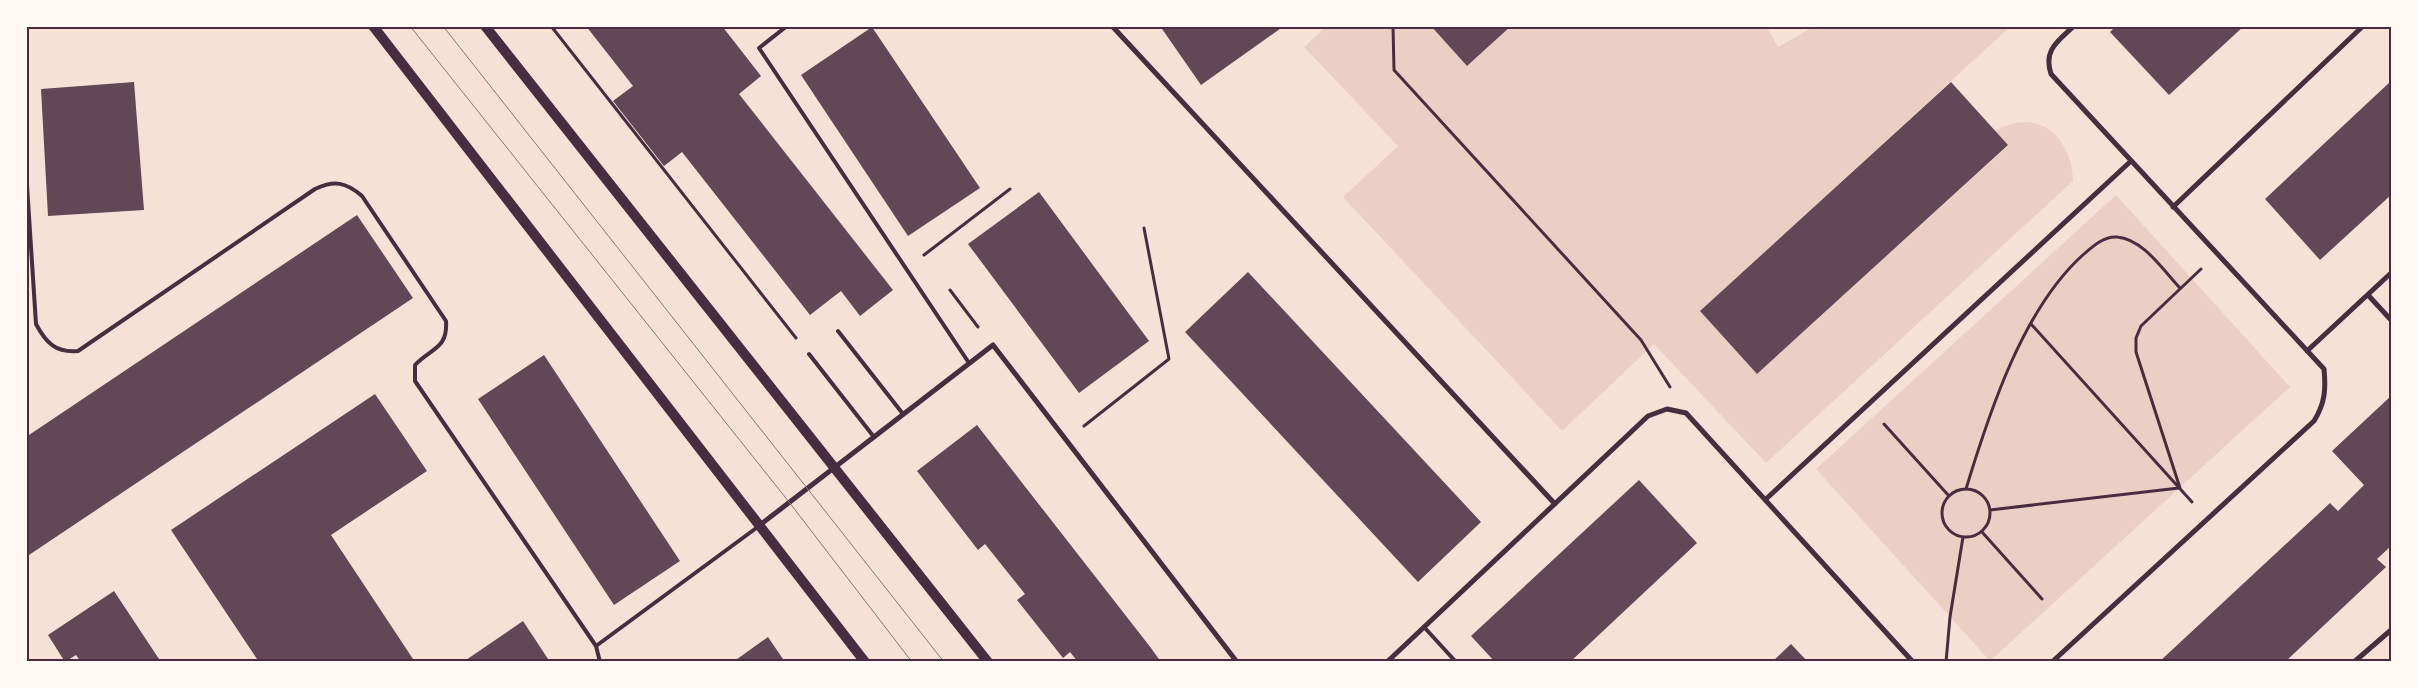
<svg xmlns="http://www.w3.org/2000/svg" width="2417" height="688" font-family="Poppins,sans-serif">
	<rect width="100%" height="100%" fill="#f7e1d7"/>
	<path fill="#ebcfc5" d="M1327,26H1431L1467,66L1511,26H1766L1778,47L1815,26H2011L1700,311L1757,374L2008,146L1995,131C2037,106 2072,136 2073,181L1766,463L1654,344L1562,431L1343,197L1398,146L1304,47Z
		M2116,195L2290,387L1990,661L1816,469Z"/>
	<path fill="#644757" d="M586,26H722L761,76L739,94L893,290L860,316L841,291L810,315L682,152L664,166L613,101L633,86Z
		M1160,26H1284L1201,85Z
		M1431,26H1511L1467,66Z
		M2116,26H2244L2169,95L2110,32Z
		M872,27L980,188L908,236L801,75Z
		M2391,81V195L2320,260L2265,199Z
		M134,82L144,210L48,216L41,89Z
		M1951,82L2008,145L1757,374L1700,311Z
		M1039,192L1149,341L1079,393L968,244Z
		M357,215L413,298L26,557V437Z
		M1248,272L1481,522L1418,582L1185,332Z
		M544,355L680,561L614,605L478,399Z
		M375,394L427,471L331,535L415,662H259L171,530Z
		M2391,396V546L2377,559L2386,567L2285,662H2159L2330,503L2338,511L2364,485L2332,451Z
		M977,425L1151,648L1161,662H1078L1070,652L1063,658L1017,600L1025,594L985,544L978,550L917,471Z
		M1639,480L1697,543L1570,662H1495L1471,636Z
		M114,591L161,662H81L76,655L65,662L48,635Z
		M523,621L550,662H463Z
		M768,637L785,662H733Z
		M1791,644L1808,662H1772Z"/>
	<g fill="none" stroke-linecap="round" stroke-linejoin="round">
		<path stroke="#4a2c40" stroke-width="3" d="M551,26L796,338
			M1393,26L1394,70L1641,340L1670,387
			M924,255L1010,189
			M950,290L978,327
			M2031,324L2192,502
			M1884,424L1949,496
			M1084,426L1169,359L1144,228
			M2180,488L2136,352V338L2141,326L2201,269
			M1942 513a24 24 0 1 1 48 0a24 24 0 1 1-48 0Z
			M1966,489C1989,413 2023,308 2084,254C2093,246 2104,236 2117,237C2143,239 2163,270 2180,288
			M1990,510L2179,488
			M1982,532L2042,599
			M1946,662L1950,617L1963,537"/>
		<path stroke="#4a2c40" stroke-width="4" d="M787,26L759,48L969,363
			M26,170L36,324C46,343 56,353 78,351L315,189C334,180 346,182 362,196L446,321C448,349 431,348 415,365V381L596,646L600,662
			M838,331L903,414
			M809,354L874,437
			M1424,627L1456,662
			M596,646L759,526"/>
		<path stroke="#4a2c40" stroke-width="5" d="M1112,26L1555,504
			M2173,207L2363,26
			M2368,295L2391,320
			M2307,351L2391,273
			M1766,499L2131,161
			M760,525L993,345L1237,662
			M1387,662L1648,416L1667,409L1686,413L1913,662
			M2052,662L2314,421C2325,403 2326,390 2324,369L2051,74C2043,50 2058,41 2074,26
			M2354,662L2391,630"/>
		<path stroke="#4a2c40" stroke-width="10" d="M373,26L865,662
			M485,26L988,662"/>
		<path stroke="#8f747c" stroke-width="1" d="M410,26L789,502L912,662
			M443,26L944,662"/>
	</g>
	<rect width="2417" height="688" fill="none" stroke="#fffaf5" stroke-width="55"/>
	<rect x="28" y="28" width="2362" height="632" fill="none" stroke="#4a2c40" stroke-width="2"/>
</svg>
